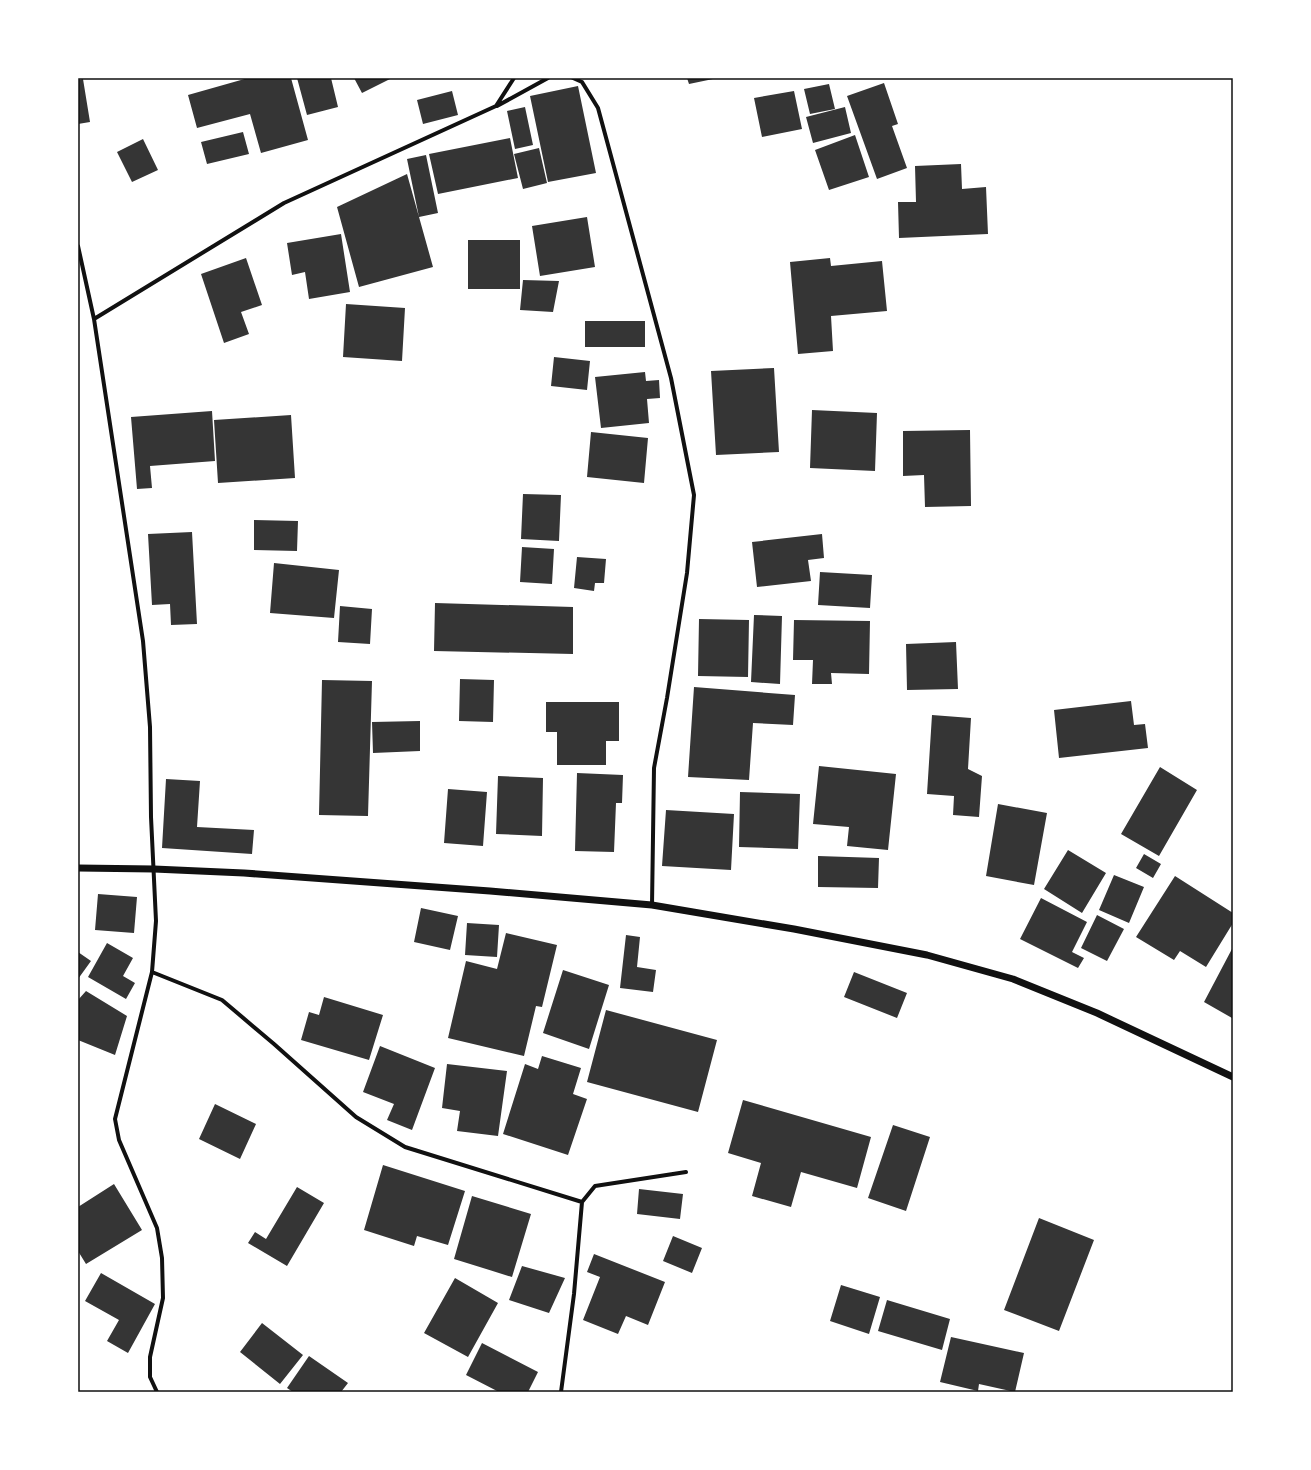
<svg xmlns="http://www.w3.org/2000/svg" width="1311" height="1470" font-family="Poppins,sans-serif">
	<rect width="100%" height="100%" fill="#fff"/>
	<path fill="#353535" d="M248,78H291L308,140L261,153L250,114L197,128L188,95Z
		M297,78H331L338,107L307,115Z
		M354,78H392L362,93Z
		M687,78H713V79L689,84Z
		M83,79L90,122L78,124V80Z
		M884,83L898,124L892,126L907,168L877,179L847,96Z
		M829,84L835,109L810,114L804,89Z
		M578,86L596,173L548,182L530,96Z
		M452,91L458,115L423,124L417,100Z
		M794,91L802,129L762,137L754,98Z
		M525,107L533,145L515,149L507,111Z
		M845,107L851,133L813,143L806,117Z
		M243,132L249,154L207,164L201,142Z
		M855,135L869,177L829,190L815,150Z
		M510,138L518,178L438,194L429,154Z
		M143,139L158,170L132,182L117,152Z
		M539,148L547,183L523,189L514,154Z
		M426,155L438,213L419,217L407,159Z
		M961,164L962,189L986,187L988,234L899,238L898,202H916L915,166Z
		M407,174L433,267L359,287L337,207Z
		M587,217L595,267L540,276L532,226Z
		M341,234L350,292L309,299L305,272L292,275L287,243Z
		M468,240H520V289H468Z
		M246,258L262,305L241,312L249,334L224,343L201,274Z
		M830,258L831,266L882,261L887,311L831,316L833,351L798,354L790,262Z
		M523,280L559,281L553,312L520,310Z
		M346,304L405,308L402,361L343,357Z
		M585,321H645V347H585Z
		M554,357L590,361L587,390L551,386Z
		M774,368L779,452L716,455L711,371Z
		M645,372L646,381L659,380L660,398L647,399L649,423L601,428L595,377Z
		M812,410L877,413L875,471L810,468Z
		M212,411L215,461L150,466L152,488L137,489L131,417Z
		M291,415L295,478L218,483L214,420Z
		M970,430L971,506L925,507L924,475L903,476V431Z
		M591,432L648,438L644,483L587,477Z
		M523,494L561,495L559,541L521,539Z
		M254,520L298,521L297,551L254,550Z
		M192,532L197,624L171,625L170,604L152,605L148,534Z
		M822,534L824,558L808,560L811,581L757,587L752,542Z
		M522,547L554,549L552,584L520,582Z
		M577,557L606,559L604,583H595L594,591L574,588Z
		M274,563L339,570L334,618L270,613Z
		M820,572L872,575L870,608L818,605Z
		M435,603L573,607V654L434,651Z
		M340,606L372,609L370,644L338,642Z
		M754,615L782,616L780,684L751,682Z
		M699,619L749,620L748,677L698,676Z
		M794,620L870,621L869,674L831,673L832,684H812L813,660H793Z
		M956,642L958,689L907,690L906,644Z
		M460,679L494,680L493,722L459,721Z
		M322,680L372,681L368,816L319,815Z
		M694,687L795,695L793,725L753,723L749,780L688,777Z
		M1131,701L1134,725L1145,724L1148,748L1059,758L1054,710Z
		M546,702H619V741H606V765H557V732H546Z
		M932,715L971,718L968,769L982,776L979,817L953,815L954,796L927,794Z
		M420,721V751L373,753L372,722Z
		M819,766L896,774L888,850L847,846L849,827L813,824Z
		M1160,767L1197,790L1159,856L1121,834Z
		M577,773L623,775L622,803H616L614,852L575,851Z
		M498,776L543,778L542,836L496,834Z
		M166,779L200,781L197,827L254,830L252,854L162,848Z
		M448,789L487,792L483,846L444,843Z
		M740,792L800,794L798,849L739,847Z
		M998,804L1047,813L1034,885L986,876Z
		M666,810L734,814L731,870L662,866Z
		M1068,850L1106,873L1082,913L1044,889Z
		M1144,854L1161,864L1153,878L1136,868Z
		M818,856L879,858L878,888L818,887Z
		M1114,875L1144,887L1129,923L1099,910Z
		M1175,876L1233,913V923L1206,967L1180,951L1174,960L1136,937Z
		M98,894L137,897L134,933L95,930Z
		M1041,898L1087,922L1072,952L1084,958L1078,968L1020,939Z
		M421,908L458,916L450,950L414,942Z
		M1097,915L1124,929L1107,961L1081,948Z
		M467,923L499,925L497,957L465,955Z
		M506,933L557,945L542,1007L536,1006L524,1056L448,1038L466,961L497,969Z
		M626,935L640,937L637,967L656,970L653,992L620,988Z
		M107,943L133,958L123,976L135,983L126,999L88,977Z
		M1233,947V1017L1232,1018L1204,1002Z
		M78,952L91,961L78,979Z
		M563,970L609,985L589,1049L543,1033Z
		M854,972L907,993L897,1018L844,997Z
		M86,991L127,1016L115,1055L78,1040V1000Z
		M324,997L383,1015L369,1060L301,1040L309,1012L319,1015Z
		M606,1010L717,1040L698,1112L587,1082Z
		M380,1046L435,1068L412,1130L387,1120L394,1104L363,1092Z
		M542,1056L581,1068L573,1094L587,1099L568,1155L503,1134L525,1064L538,1069Z
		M447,1064L507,1071L498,1136L457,1131L460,1111L442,1108Z
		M743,1100L871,1137L857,1188L801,1172L791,1207L752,1196L761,1163L728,1153Z
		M215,1104L256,1124L240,1159L199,1139Z
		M893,1125L930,1137L906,1211L868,1198Z
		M383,1165L465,1191L448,1245L417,1236L414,1246L364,1230Z
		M114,1184L142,1230L86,1264L78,1251V1207Z
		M297,1187L324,1203L287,1266L248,1243L255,1232L266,1239Z
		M639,1189L683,1194L680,1219L637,1214Z
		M472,1196L531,1214L512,1277L454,1259Z
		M1039,1218L1094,1240L1059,1331L1004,1310Z
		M673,1236L702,1248L692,1273L663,1261Z
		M594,1254L665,1282L648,1325L626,1316L618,1334L583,1320L600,1277L587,1272Z
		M522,1266L565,1278L549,1313L509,1300Z
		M101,1273L155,1304L128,1353L107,1341L119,1320L85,1301Z
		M455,1278L498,1303L468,1357L424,1333Z
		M841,1285L880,1297L869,1334L830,1321Z
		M887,1300L950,1319L942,1350L878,1331Z
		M262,1323L303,1355L280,1384L240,1352Z
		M951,1337L1024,1353L1015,1392L979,1384L978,1391L940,1382Z
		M482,1343L538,1372L528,1392H499L466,1375Z
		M309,1356L348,1383L341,1392H293L287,1388Z"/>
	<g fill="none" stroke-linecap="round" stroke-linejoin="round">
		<path stroke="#111" stroke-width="4" d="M573,78L582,82L598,108L671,378L694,495L687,573L667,698L654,768L652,905
			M497,106L548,78
			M78,246L94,319L143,641L150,727L151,817L156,921L152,972L115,1119L119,1140L157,1228L162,1258L163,1298L150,1357V1377L157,1392
			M94,319L284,203L496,106L514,78
			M152,972L222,1000L274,1044L356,1117L405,1147L582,1202
			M561,1392L574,1294L582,1202L595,1186L686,1172"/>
		<path stroke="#111" stroke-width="7" d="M78,868L154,869L244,873L490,891L652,905L794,929L927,955L1013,979L1097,1013L1233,1077"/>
	</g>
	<rect width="1311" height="1470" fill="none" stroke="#ffffff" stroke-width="158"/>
	<rect x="79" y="79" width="1153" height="1312" fill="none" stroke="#111" stroke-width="1.5"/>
</svg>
